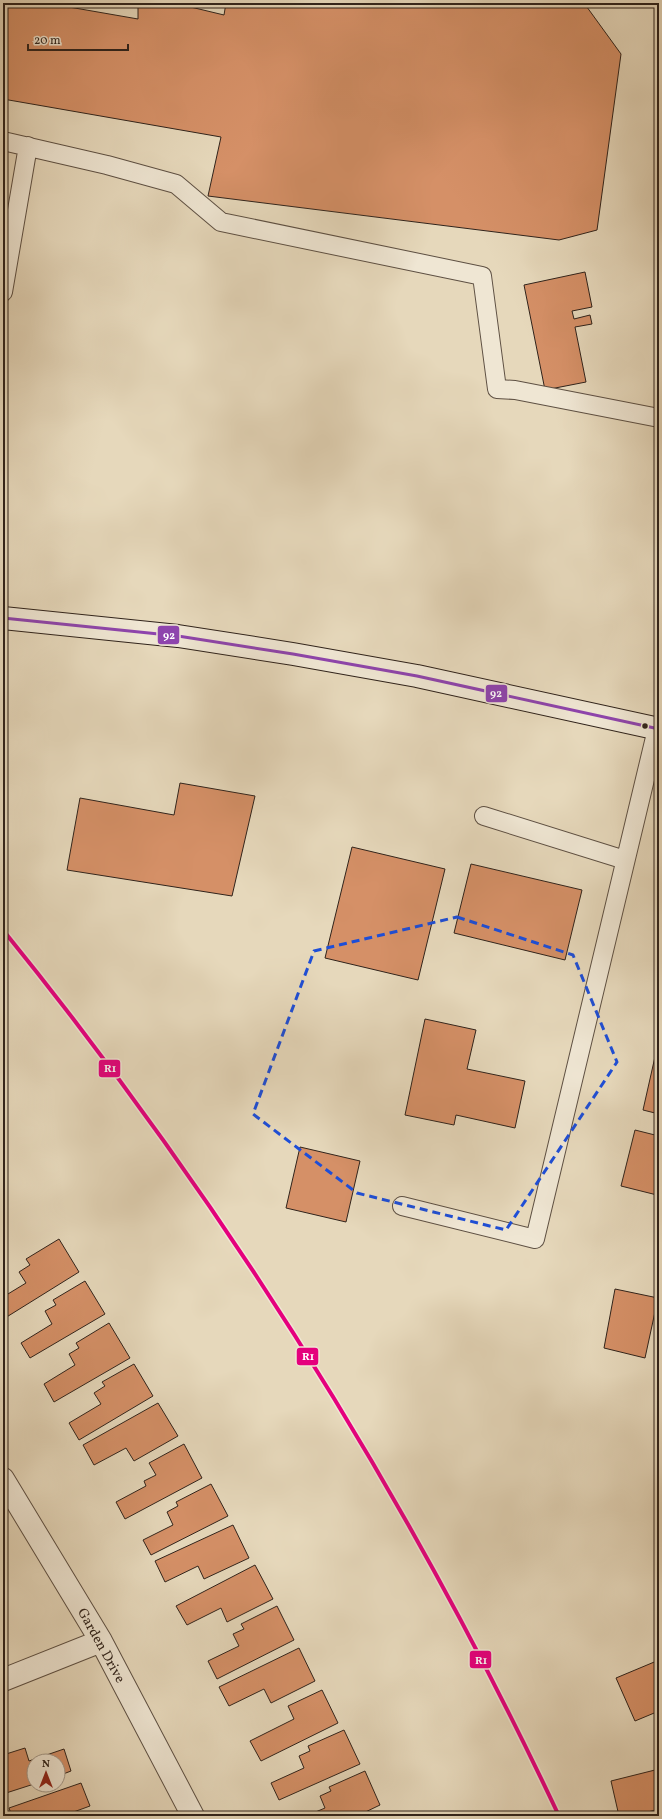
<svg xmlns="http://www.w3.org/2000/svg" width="662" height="1819" font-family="Vollkorn,serif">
	<rect width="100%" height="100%" fill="#e6d8bb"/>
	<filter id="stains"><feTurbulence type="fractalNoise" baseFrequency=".005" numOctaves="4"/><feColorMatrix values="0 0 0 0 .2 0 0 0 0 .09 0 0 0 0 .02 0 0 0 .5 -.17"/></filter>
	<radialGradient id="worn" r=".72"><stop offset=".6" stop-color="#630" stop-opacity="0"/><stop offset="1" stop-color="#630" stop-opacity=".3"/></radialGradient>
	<path fill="#d59067" stroke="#30231b" d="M3,3H46L138,19V3H174L224,15L226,3H584L621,54L597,230L559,240L208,196L221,137L3,99Z
		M585,272L592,307L572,311L574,319L590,315L592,324L575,327L586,382L545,390L524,285Z
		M180,783L255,796L232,896L67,870L80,798L174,815Z
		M352,847L445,869L418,980L325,958Z
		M471,864L582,890L565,960L454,933Z
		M425,1019L476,1030L467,1069L525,1081L515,1128L456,1115L454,1125L405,1115Z
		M659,1039V1114L643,1110Z
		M635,1130L659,1136V1189L657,1195L621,1186Z
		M300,1147L360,1161L346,1222L286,1208Z
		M59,1239L79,1272L5,1318L3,1314V1297L26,1283L19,1272L30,1265L26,1259Z
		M85,1281L105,1314L30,1358L21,1343L52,1324L45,1311L56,1305L53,1300Z
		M615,1289L658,1298L645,1358L604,1348Z
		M109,1323L130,1358L54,1402L44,1384L75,1365L69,1354L79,1348L76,1343Z
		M134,1364L153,1396L79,1440L69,1423L101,1404L94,1393L105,1386L102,1382Z
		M158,1403L178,1436L134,1461L126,1448L94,1465L83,1445Z
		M184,1444L202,1478L125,1519L116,1502L146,1486L144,1481L156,1475L149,1463Z
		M211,1484L228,1516L151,1555L143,1540L173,1525L167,1512L178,1506L176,1502Z
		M233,1525L249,1558L204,1579L198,1566L165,1582L155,1561Z
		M255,1565L273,1599L227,1622L221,1608L187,1625L176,1606Z
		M277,1606L294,1640L217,1679L208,1661L239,1646L233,1634L244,1629L241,1624Z
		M299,1648L315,1681L271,1703L264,1689L229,1706L219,1687Z
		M659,1660V1711L635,1721L616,1678Z
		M322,1690L338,1723L261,1761L250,1741L294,1719L288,1706Z
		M344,1730L360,1764L279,1800L271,1783L304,1768L299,1756L310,1751L308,1746Z
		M25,1748L29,1761L64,1749L71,1771L58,1776V1761H34V1784L3,1794V1755Z
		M659,1769V1809L633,1816H619L611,1781Z
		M365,1771L380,1805L357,1816H306L325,1808L320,1796L331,1791L329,1787Z
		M81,1783L90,1806L68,1814V1816H12L9,1808Z"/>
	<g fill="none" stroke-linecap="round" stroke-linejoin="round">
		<g stroke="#5e5043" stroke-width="20">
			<path id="lane" d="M3,141L107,165L176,184L221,222L482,276L497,389L515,390L659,418
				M3,292L28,146
				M484,816L625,860
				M402,1206L535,1239L657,729"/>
		</g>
		<g stroke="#5e5043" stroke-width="24">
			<path id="street" d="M3,1479L101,1641L193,1816
				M3,1680L101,1641"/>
		</g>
		<g stroke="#30231b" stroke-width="24">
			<path id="secondary" d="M3,618L178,636L293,654L417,676L659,729"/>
		</g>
		<use href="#lane" stroke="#efe6d3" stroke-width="18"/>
		<use href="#street" stroke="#efe6d3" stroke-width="22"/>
		<use href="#secondary" stroke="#efe6d3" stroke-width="22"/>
		<g stroke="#efe6d3" stroke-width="6">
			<path id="bus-1" d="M3,618L178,636L293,654L417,676L659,729"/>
		</g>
		<use href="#bus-1" stroke="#8e44ad" stroke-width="3"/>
		<g stroke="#efe6d3" stroke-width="7">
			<path id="rail-1" d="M3,930C223,1201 410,1500 559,1816"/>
		</g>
		<use href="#rail-1" stroke="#e5007d" stroke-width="4"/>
	</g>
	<path fill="none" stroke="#1d4ed8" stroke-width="3" stroke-dasharray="8 5" stroke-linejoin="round" d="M457,917L573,955L617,1062L506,1230L357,1193L253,1114L314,951Z"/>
	<circle fill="#30231b" stroke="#efe6d3" stroke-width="1.5" cx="645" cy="726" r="3.5"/>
	<g text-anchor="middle" stroke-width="3" stroke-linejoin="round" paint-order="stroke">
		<g font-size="14" fill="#30231b" stroke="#efe6d3">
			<text transform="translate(102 1645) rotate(61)" y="5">Garden Drive</text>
		</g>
	</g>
	<g stroke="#efe6d3" stroke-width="1.5">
		<rect x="157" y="625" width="23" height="20" rx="4" fill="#8e44ad"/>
		<rect x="485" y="684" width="23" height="19" rx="4" fill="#8e44ad"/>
		<rect x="98" y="1059" width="23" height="19" rx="4" fill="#e5007d"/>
		<rect x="296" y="1347" width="23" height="19" rx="4" fill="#e5007d"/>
		<rect x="469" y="1650" width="23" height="19" rx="4" fill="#e5007d"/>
	</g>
	<g font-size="11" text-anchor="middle" font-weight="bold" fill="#fff">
		<text x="169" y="639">92</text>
		<text x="496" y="697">92</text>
		<text x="110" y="1072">R1</text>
		<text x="308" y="1360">R1</text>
		<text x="481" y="1664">R1</text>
	</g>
	<rect width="662" height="1819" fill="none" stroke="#e6d8bb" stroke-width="16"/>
	<rect x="4" y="4" width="654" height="1811" fill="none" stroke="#30231b" stroke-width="2"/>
	<rect x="8" y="8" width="646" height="1803" fill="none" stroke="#30231b"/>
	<g transform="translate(46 1773)"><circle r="19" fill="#efe6d3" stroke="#a39889"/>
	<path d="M0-3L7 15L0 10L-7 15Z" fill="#8f2418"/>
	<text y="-6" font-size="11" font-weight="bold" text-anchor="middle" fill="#30231b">N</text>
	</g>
	<path d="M28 44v6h100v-6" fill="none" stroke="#30231b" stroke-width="2"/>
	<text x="34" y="44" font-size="12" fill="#30231b" stroke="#efe6d3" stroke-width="3" paint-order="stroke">20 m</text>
	<rect width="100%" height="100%" filter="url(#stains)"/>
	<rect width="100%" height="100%" fill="url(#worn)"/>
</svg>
